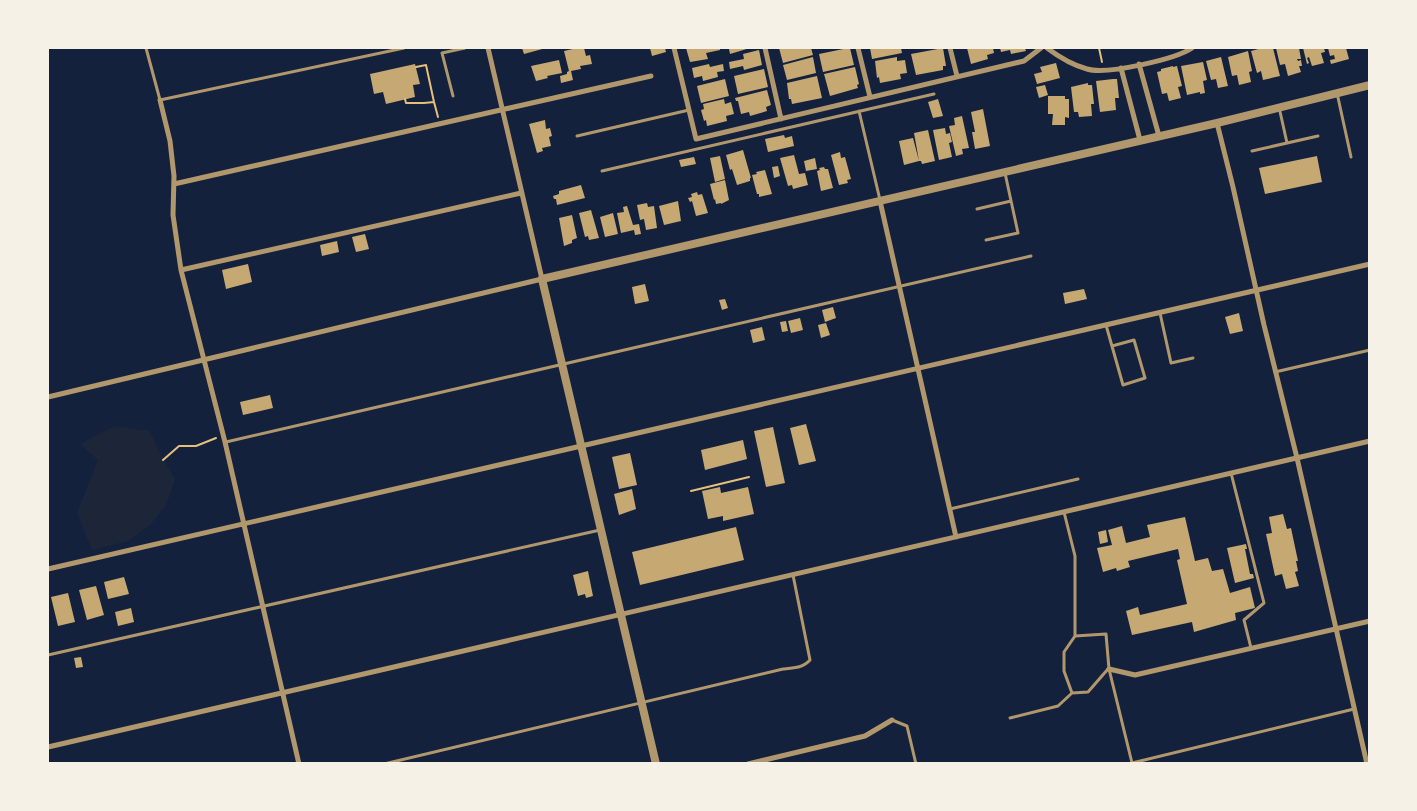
<svg xmlns="http://www.w3.org/2000/svg" width="1417" height="811" font-family="'Times New Roman',serif">
	<rect width="100%" height="100%" fill="#14213d"/>
	<path fill="#1d2539" d="M115,426L150,431L160,454L175,479L167,503L152,523L128,541L92,550L77,513L98,460L80,444Z"/>
	<path fill="#c6a872" d="M522,48H546L524,54Z
		M577,48H584L586,56L590,55L592,64L580,66L581,69L571,71L573,80L561,83L560,76L567,74V72L569,71L564,51Z
		M650,48H665L666,52L652,56Z
		M686,48H720V50L706,53L708,59L690,62Z
		M730,48H750L730,54L729,49Z
		M779,48H811L813,55L783,63Z
		M848,48H850L854,65L823,72L819,54Z
		M870,48H901L902,53L872,59Z
		M943,48L946,66H943V70L916,75L911,54Z
		M967,48H993L994,53L987,55L988,59L971,64Z
		M1000,48H1025L1026,51L1011,54L1010,50L1001,52Z
		M1262,48H1273L1280,76L1263,80L1261,71L1257,73L1251,51Z
		M1276,48H1299L1301,59H1297L1298,61L1301,60L1302,66H1299L1301,72L1288,76L1285,64L1280,65Z
		M1303,48H1324L1325,52L1321,53L1324,63L1312,66L1309,57L1307,58L1309,63L1307,64Z
		M1328,48H1346L1349,59L1331,64L1330,60L1335,59L1334,55L1330,56Z
		M759,50L762,65L744,70L743,66L730,69L729,62L744,59L743,54Z
		M1248,51L1252,71L1249,72L1251,82L1239,85L1237,75L1232,76L1228,57Z
		M813,57L816,73L787,80L783,65Z
		M897,57V61L905,60L907,73L900,74L901,79L880,83L879,77L877,78L875,61Z
		M1221,57L1228,86L1218,88L1216,79L1211,80L1206,61Z
		M559,60L562,73L547,76L548,78L536,81L531,66Z
		M1203,62L1207,80L1203,81L1205,93L1200,94V92L1187,95L1181,66Z
		M1056,63L1060,78L1037,84L1034,74L1042,72L1040,67Z
		M415,64L420,84L413,85L415,97L386,104L383,92L374,94L370,74Z
		M709,64L710,67L723,64L724,71L717,72L718,77L703,81L702,76L694,78L692,68Z
		M1173,66V67L1177,66L1182,86L1178,87L1181,98L1169,101L1167,93L1162,94L1157,72L1161,71V69Z
		M855,67L859,84L857,85L858,88L830,96L824,74Z
		M764,69L768,87L738,94L734,76Z
		M817,76L822,98L792,104L791,99H789L787,83Z
		M725,79L729,96L701,103L697,86Z
		M1113,79H1117L1119,98H1115L1116,110L1100,112L1096,81Z
		M1088,83V85H1092L1094,104H1091L1092,116L1079,117L1078,112H1074L1071,87Z
		M1045,85L1048,95L1039,98L1036,87Z
		M767,90L771,105L766,107L767,111L750,116L749,112L741,114L738,101H736L735,98Z
		M1048,96H1065V99H1069V118L1065,117V125H1052L1053,114H1048Z
		M724,99L725,104L731,102L734,114L726,116L727,121L707,126L706,120L704,121L701,110L704,109L703,104Z
		M938,99L943,116L933,118L928,102Z
		M983,109L990,146L975,149L972,132H975L971,112Z
		M962,116L969,148L962,149L963,154L956,156L949,126L955,125L954,118Z
		M545,120L546,129L550,128L552,136L549,137L551,146L542,148L543,151L537,153L529,124Z
		M945,128L946,134L950,133L952,142L949,143L952,157L939,160L933,130Z
		M928,130L935,161L922,164L921,161H919L914,133Z
		M784,135L785,138L792,136L794,146L768,152L765,139Z
		M913,138L919,161L904,165L899,141Z
		M743,150L751,178H750V181L737,185L732,169L730,170L726,155Z
		M840,152L841,158L845,157L851,179L847,180L848,183L839,185L831,155Z
		M794,155L799,174L805,173L808,185L793,189L792,185L788,186L780,158Z
		M720,156L725,179L715,182L710,158Z
		M1317,156L1322,182L1265,194L1259,168Z
		M694,157L696,164L681,167L679,160Z
		M815,158L817,169L806,171L804,161Z
		M778,166L780,176L774,178L772,167Z
		M824,167L825,169H828L833,188L821,191L817,171L820,170L819,168Z
		M765,170L772,194L759,197V194H757L752,175L757,174L756,172Z
		M725,180L729,200L721,204V203L716,204L715,199L714,200L710,184Z
		M581,185L585,198L557,205L556,199H554L553,196L559,194V191Z
		M697,192L698,195L702,194L708,213L696,216L692,201L690,202L688,198L692,197L691,194Z
		M678,201L681,221L664,225L659,206Z
		M647,203L648,207L654,206L657,228L646,230L644,219L640,220L637,205Z
		M627,206L633,225L639,224L641,234L635,235L634,230L621,233L617,213L624,212L623,207Z
		M591,210L599,238L589,240L588,236L585,237L579,213Z
		M613,213L618,234L605,237L600,217Z
		M572,215L577,238L572,240V243L564,246L559,218Z
		M365,234L369,249L356,252L352,237Z
		M337,241L339,252L322,256L320,245Z
		M248,264L252,282L226,289L222,270Z
		M645,284L649,301L635,304L632,287Z
		M1084,289L1087,299L1065,304L1063,293Z
		M725,299L728,308L722,310L719,300Z
		M833,307L836,318L825,322L822,310Z
		M1239,313L1243,331L1230,334L1225,317Z
		M800,318L803,330L791,333L788,321Z
		M786,321L788,331L782,332L780,322Z
		M826,323L830,335L821,338L818,325Z
		M762,327L765,340L753,343L750,330Z
		M270,395L273,408L243,415L240,402Z
		M806,424L816,461L799,465L790,428Z
		M773,427L785,483L766,487L754,431Z
		M743,440L747,459L705,470L701,450Z
		M630,453L637,485L619,489L612,457Z
		M720,487L721,493L748,487L754,514L723,521V516L708,519L702,491Z
		M632,489L636,509L619,515L614,494Z
		M1283,514L1287,529L1291,528L1298,561H1296L1298,571L1295,572L1299,586L1286,589L1282,574L1275,576L1266,534L1272,533L1269,517Z
		M1185,517L1195,561L1208,558L1212,571L1223,569L1230,593L1250,587L1255,608L1235,613L1236,620L1194,632L1192,622L1132,635L1126,611L1138,607L1140,615L1187,604L1177,560L1180,559L1178,549L1128,561L1130,567L1117,571L1116,568L1103,572L1097,548L1112,545L1108,530L1122,526L1126,543L1150,537L1147,525Z
		M736,527L744,560L640,585L632,552Z
		M1106,530L1108,542L1100,544L1098,532Z
		M1246,544L1247,549H1245L1250,574H1253L1254,578L1235,583L1227,548Z
		M588,571L593,596L586,598L585,594L578,596L573,575Z
		M124,577L129,594L108,599L104,582Z
		M96,586L104,615L87,620L79,590Z
		M68,593L75,622L58,626L51,597Z
		M131,608L134,622L118,626L115,612Z
		M81,657L83,667L76,668L74,658Z"/>
	<g fill="none" stroke-linecap="round" stroke-linejoin="round">
		<path stroke="#e5c07b" stroke-width="2" d="M1099,48L1102,62
			M405,99L406,103H424L434,102L426,65L416,67
			M434,102L438,117
			M163,460L179,446H196L216,438
			M691,491L749,477"/>
		<path stroke="#b1986c" stroke-width="3" d="M146,48L160,100L404,48
			M1337,93L1351,157
			M453,96L442,53L465,48
			M1279,107L1287,143
			M859,111L880,200
			M577,136L689,110
			M1252,151L1318,136
			M602,171L934,94
			M977,209L1011,201
			M986,240L1018,233L1005,173
			M1160,313L1171,363L1193,358
			M1106,325L1123,385L1145,378L1134,340L1112,346
			M1275,372L1370,350
			M226,442L1031,256
			M1231,473L1264,603L1244,620L1251,648
			M950,509L1078,479
			M1064,512L1075,556V636L1106,634L1109,669L1132,763L1354,709
			M1075,636L1064,652V671L1072,693L1088,692L1108,669
			M48,655L600,530
			M1010,718L1058,706L1072,693
			M892,720L907,726L916,764
			M384,764L783,669C794,668 803,668 810,660L793,575"/>
		<path stroke="#b1986c" stroke-width="5" d="M674,48L696,139L1024,61L1041,48
			M765,48L781,119
			M858,48L870,97
			M950,48L957,76
			M1047,48C1059,57 1072,65 1087,69C1107,75 1176,59 1192,48
			M1139,64L1159,136
			M1121,68L1140,140
			M160,100L170,141L174,176L173,215L181,270L225,442L299,764
			M1217,123L1233,187L1264,325L1297,458L1367,764
			M174,184L651,76
			M880,201L956,537
			M181,270L521,193
			M48,397L542,279L488,48
			M48,569L1370,264
			M1109,669L1135,675L1370,621
			M48,747L1370,441
			M748,764L865,736L892,720"/>
		<path stroke="#b1986c" stroke-width="8" d="M656,764L542,279L1217,123L1370,85"/>
	</g>
	<rect width="1417" height="811" fill="none" stroke="#f6f1e7" stroke-width="98"/>
</svg>
